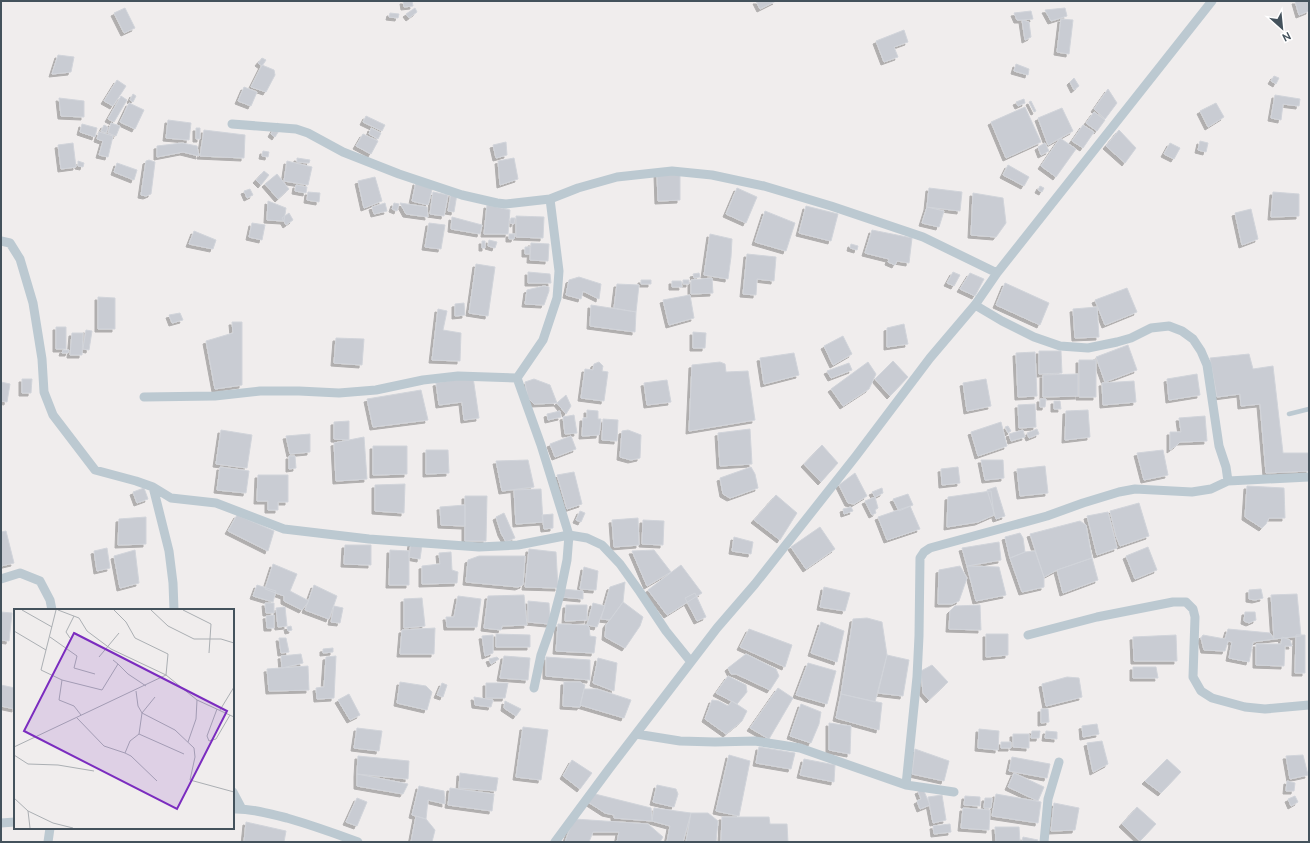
<svg xmlns="http://www.w3.org/2000/svg" width="1310" height="843" font-family="Ubuntu,sans-serif">
	<defs>
		<filter id="shadow"><feDropShadow dx="-3" dy="3" stdDeviation="0" flood-color="#0004"/></filter>
	</defs>
	<rect width="100%" height="100%" fill="#f0eded"/>
	<path fill="#c9ccd3" stroke="#d1d4da" filter="url(#shadow)" d="M403,1H412L413,6L404,7Z
		M756,1H776L760,9Z
		M1295,1H1309V11L1299,15Z
		M125,8L135,28L124,33L114,13Z
		M415,8L417,12L409,18L406,14Z
		M1065,8L1067,16L1051,21L1045,10Z
		M1031,11L1033,19L1022,20H1017L1014,13Z
		M390,13L399,14L398,18L389,17Z
		M1061,19L1073,20L1069,54L1057,52Z
		M1022,20L1029,22L1031,37L1025,40Z
		M904,30L908,42L894,47L898,57L884,62L876,41Z
		M58,55L74,57L71,72L52,74Z
		M262,58L266,60L262,66L258,63Z
		M1016,64L1029,69L1028,75L1014,71Z
		M262,65L274,70L275,75L266,92L251,87Z
		M1274,76L1279,78L1276,84L1271,81Z
		M1074,78L1079,86L1074,90L1070,82Z
		M117,80L126,86L113,106L104,101Z
		M244,87L257,92L251,106L238,101Z
		M1108,89L1117,103L1105,119L1094,109Z
		M133,94L136,96L133,102L130,100Z
		M1275,95L1300,99L1299,106L1283,104L1281,120L1271,118Z
		M121,96L127,100L114,122L108,119Z
		M59,98L84,101V117L61,116Z
		M1024,99L1025,103L1018,106L1016,102Z
		M1031,101L1036,111L1034,112L1029,102Z
		M129,103L144,110L135,129L120,122Z
		M1216,103L1224,117L1208,127L1200,111Z
		M1025,107L1041,142L1006,158L991,122Z
		M1062,108L1073,131L1048,145L1038,118Z
		M1094,112L1105,120L1097,131L1086,123Z
		M366,116L385,125L382,131L363,122Z
		M168,120L191,123L189,140L166,138Z
		M111,123L120,126L116,136L108,133Z
		M277,123L282,126L275,137L271,134Z
		M82,124L97,128L95,137L80,132Z
		M104,125L108,127L106,133L101,131Z
		M1083,125L1094,132L1083,148L1072,141Z
		M196,128H200V139H196Z
		M371,128L381,133L378,139L369,134Z
		M204,130L245,135L244,158L200,156Z
		M1119,130L1136,148L1125,163L1106,146Z
		M99,132L113,136L108,157L99,155L103,141L97,139Z
		M363,134L378,141L371,154L356,146Z
		M1060,138L1076,149L1056,177L1041,166Z
		M1200,141L1208,143L1206,152L1198,150Z
		M506,142L507,155L496,158L493,145Z
		M73,143L76,167L61,169L58,145Z
		M182,143L197,146L199,156L183,152L157,157V146Z
		M1045,143L1049,151L1041,155L1038,147Z
		M1170,143L1180,148L1174,159L1164,154Z
		M263,151L269,152L268,157L262,156Z
		M297,158L310,160L309,163L297,162Z
		M514,158L518,179L500,185L498,161Z
		M149,160L155,162L151,194L146,196L141,195L146,161Z
		M78,161L84,163L83,167L78,166Z
		M287,161L312,167L308,185L284,181Z
		M117,163L137,170L134,180L114,172Z
		M1008,165L1029,177L1024,186L1003,175Z
		M264,171L269,175L261,185L256,180Z
		M657,173H680V200L658,201Z
		M277,174L289,189L278,199L265,184Z
		M375,177L382,201L364,208L358,181Z
		M416,182L433,186L428,205L412,201Z
		M296,185L307,187L306,193L295,191Z
		M1040,186L1044,188L1042,192L1038,190Z
		M737,188L757,197L746,223L726,214Z
		M929,188L962,192L960,211L927,207Z
		M250,189L253,195L247,198L244,191Z
		M308,192L320,193L319,202L307,200Z
		M433,192L448,195L444,216L430,214Z
		M1273,192L1299,194V216L1271,217Z
		M451,193L457,194L454,212L448,211Z
		M973,193L1003,198L1006,223L996,237L971,235Z
		M268,201L286,208L284,221L267,220Z
		M385,203L387,211L374,214L372,207Z
		M394,203L399,204L397,211L392,209Z
		M400,203L427,207L428,217L406,214Z
		M487,205L510,210L508,234H484Z
		M806,206L838,214L831,241L799,233Z
		M927,207L944,211L939,227L922,223Z
		M1251,209L1258,239L1242,245L1235,213Z
		M765,211L795,223L786,251L755,242Z
		M289,213L293,220L286,225L282,218Z
		M516,216L544,217L543,238L516,237Z
		M452,217L482,225L480,234L451,229Z
		M511,218H515L514,224L510,223Z
		M252,223L265,225L262,240L249,237Z
		M429,223L445,225L441,249L425,247Z
		M872,230L912,238L909,263L897,261L895,265L888,262L889,259L865,253Z
		M194,231L216,240L213,249L189,244Z
		M509,234H515L514,239H509Z
		M710,234L732,239L731,257L728,279L704,275Z
		M489,240L497,242L495,248L488,246Z
		M482,241H485V248H482Z
		M531,243L549,244L548,261L530,260Z
		M851,244L858,246L857,250L850,248Z
		M525,247H530V254H525Z
		M747,254L776,257L774,281L757,279L756,295L743,294Z
		M476,264L495,267L488,316L469,313Z
		M528,272L550,274L551,283H528Z
		M953,272L960,275L954,286L947,283Z
		M699,273L700,277L694,278L693,274Z
		M970,273L984,279L975,296L960,289Z
		M579,277L601,284L599,299L583,291L581,299L566,295L569,280Z
		M712,278L713,293L691,294V280Z
		M641,280H651V284H641Z
		M683,280H689V284H683Z
		M672,281H681L682,287H672Z
		M1005,283L1049,303L1040,325L996,305Z
		M617,284L639,285L636,312L614,308Z
		M544,286L549,287V291L544,305L525,304L527,290Z
		M1127,288L1137,312L1105,325L1095,300Z
		M690,295L694,318L669,325L663,300Z
		M98,297L115,298V329H98Z
		M464,303L465,315L455,316V304Z
		M591,305L636,312L635,332L590,326Z
		M1097,307L1099,337L1075,338L1073,309Z
		M438,309L447,311L443,330L461,333L460,361L432,360Z
		M180,313L183,320L172,323L169,315Z
		M232,322H242V385L215,389L206,341L233,333Z
		M904,324L908,344L887,347V328Z
		M56,327H66V349H56Z
		M86,330L92,331L89,350L83,349Z
		M693,332L706,333L705,348H693Z
		M72,333H83L82,355H70Z
		M843,336L852,354L833,365L824,346Z
		M336,338L364,339L362,365L334,363Z
		M1128,345L1137,370L1105,382L1096,357Z
		M63,350H69L68,353H62Z
		M1039,351H1061L1062,373L1039,374Z
		M1035,352L1037,396L1018,397L1016,353Z
		M794,353L799,375L764,384L760,358Z
		M1249,354L1253,369L1273,366L1283,453H1309V471L1266,473L1260,404L1241,406L1240,394L1217,397L1210,358Z
		M1079,360H1096V397H1079Z
		M893,361L908,377L890,396L875,379Z
		M599,362L603,366L602,371L608,372L604,401L581,398L585,369L593,370L594,364Z
		M720,362L725,364L726,372L748,371L755,420L689,431L692,365Z
		M868,362L876,374L869,389L843,406L831,389Z
		M849,363L852,370L831,378L827,371Z
		M1078,374V396L1043,397V375Z
		M1197,374L1200,395L1169,400L1167,379Z
		M473,377L479,418L464,420L462,402L439,405L436,383Z
		M22,379H32L31,393H22Z
		M534,379L550,385L557,403L534,404L528,398L525,382Z
		M986,379L991,406L967,411L963,383Z
		M667,380L671,402L647,405L644,383Z
		M1134,381L1136,402L1103,405L1102,383Z
		M1,382L10,384L7,402L1,401Z
		M421,390L428,420L373,427L367,399Z
		M566,395L571,406L566,414L557,403Z
		M1040,399H1046L1045,407H1040Z
		M1054,401H1060L1061,409H1054Z
		M1035,404L1036,427L1019,428L1018,405Z
		M587,410L598,411V419H601L599,435L582,436L583,418H587Z
		M1088,410L1090,437L1065,440L1066,411Z
		M560,411L561,417L548,420L547,414Z
		M574,415L577,433L565,434L563,417Z
		M1205,416L1207,441L1180,442L1177,445L1170,450V432H1181L1179,418Z
		M603,419L618,420L617,441L602,440Z
		M349,421V440L334,439V422Z
		M1001,422L1007,446L978,456L971,432Z
		M1008,426L1011,431L1008,433L1005,427Z
		M750,429L752,464L720,466L718,433Z
		M1037,429L1039,434L1029,438L1027,433Z
		M221,430L252,435L247,468L216,464Z
		M628,430L641,435L640,458L631,460L620,457L622,431Z
		M1023,430L1025,437L1011,441L1009,434Z
		M310,434V452L290,454L286,436Z
		M571,436L576,449L555,457L550,444Z
		M364,437L367,479L336,481L334,443Z
		M822,445L838,463L821,482L804,464Z
		M373,446H407V474L373,475Z
		M426,450H448L449,473L426,474Z
		M1163,450L1168,475L1144,480L1137,453Z
		M289,456H295L296,468L289,469Z
		M528,460L534,487L502,491L496,461Z
		M981,460H1003L1004,478L985,480Z
		M1045,466L1048,493L1020,496L1017,469Z
		M220,467L249,471L246,493L217,490Z
		M751,467L755,474L758,488L730,498L723,494L720,478Z
		M958,467L960,483L942,485L941,469Z
		M574,472L582,504L567,509L557,475Z
		M855,473L867,496L854,504L848,503L839,485Z
		M258,475H288V502H278V510H268V501H257Z
		M405,484L404,513L375,511V485Z
		M1247,486L1284,488L1285,518H1269L1266,524L1262,528L1245,517Z
		M996,487L1005,516L996,519L987,490Z
		M144,488L148,499L137,503L133,492Z
		M882,488L883,493L875,497L872,492Z
		M541,489L543,522L516,524L514,490Z
		M991,491L994,515L978,522L947,527L948,497Z
		M908,494L913,505L899,511L893,499Z
		M776,495L797,513L780,540L754,520Z
		M465,496H487L486,541H465Z
		M875,497L878,508L875,510L876,513L872,515L865,501Z
		M1139,503L1149,536L1120,546L1116,536L1110,511Z
		M465,505V526L441,525L440,507Z
		M910,506L920,529L887,540L878,517Z
		M851,507L853,511L844,514L843,509Z
		M580,511L585,513L581,522L576,520Z
		M1108,512L1117,548L1097,555L1087,516Z
		M504,513L515,538L506,542L501,533L496,517Z
		M553,514V528L544,529L542,515Z
		M237,515L274,531L268,551L228,531Z
		M146,517V544L118,545L119,519Z
		M638,518L639,545L614,547L612,520Z
		M643,520L664,521L663,545L642,544Z
		M1080,521L1086,525L1092,558L1057,570L1044,577L1030,534Z
		M820,527L835,549L806,569L791,547Z
		M6,531L14,563L1,566V532Z
		M1020,533L1023,538L1025,552L1010,558L1005,537Z
		M734,537L753,542L751,554L732,551Z
		M999,542L1001,560L967,566L962,548Z
		M411,543L422,545L420,559L409,557Z
		M345,545H371V565L344,564Z
		M1148,547L1157,570L1135,579L1126,556Z
		M107,548L110,568L97,571L94,551Z
		M529,549L556,552L558,588L525,587Z
		M135,550L139,583L120,588L114,556Z
		M390,550L409,551V585H389Z
		M654,550L671,572L647,586L632,551Z
		M1035,551L1044,577V587L1022,592L1010,558L1025,552Z
		M451,552L452,570L458,572L457,583L422,584V566L440,564L439,553Z
		M479,556H525L523,585L518,587L466,582L468,560Z
		M1092,558L1098,580L1063,593L1057,570Z
		M273,564L297,574L290,591L309,601L302,610L284,601V596L265,589Z
		M681,565L702,593L667,615L648,590Z
		M960,566L967,578L959,601L952,604H938L939,570Z
		M967,566L999,567L1006,595L976,601Z
		M584,567L598,571L596,590L580,589Z
		M625,582L623,602L610,620L601,619L610,587Z
		M257,585L276,591L273,602L253,596Z
		M314,585L337,596L329,619L305,610Z
		M824,587L850,593L845,611L820,607Z
		M563,589L583,591V599L562,597Z
		M1261,589L1263,598L1255,600L1249,599V590Z
		M695,593L706,617L697,621L685,598Z
		M1297,594L1301,636L1274,639L1271,595Z
		M524,595L527,625L502,626L501,630L484,628L488,596Z
		M458,596L481,599L477,627H447L446,617H454Z
		M422,598L425,626L404,628V599Z
		M528,601L549,603L550,621L549,624L528,622Z
		M623,602L643,617L640,626L625,648L605,637L606,625Z
		M265,603H274V613H266Z
		M593,603L605,606L597,627L587,625Z
		M566,605H587V620L565,621Z
		M980,605L981,630L949,629L950,611L955,606Z
		M334,606L343,608L340,623L331,622Z
		M285,607L287,626L278,627L276,608Z
		M1,612L12,613L9,641L1,640Z
		M1245,612H1255L1256,620L1249,623L1244,621Z
		M274,615V628H267L266,616Z
		M867,618L882,622L887,655L875,702L841,694L853,619Z
		M821,622L844,631L837,662L811,653Z
		M558,624L587,625L589,627L590,636L596,637L594,653L556,651Z
		M291,626L292,630L288,631L287,627Z
		M435,628L434,654H400L402,630Z
		M749,629L792,645L785,667L740,647Z
		M1228,629L1270,633L1274,639L1253,642L1249,662L1229,658L1232,642L1228,641L1225,651L1204,650L1201,638L1203,635L1225,639Z
		M496,634L530,635V647H496Z
		M986,634H1008V655L986,657Z
		M493,635V653L485,656L482,636Z
		M1176,635L1177,661H1134L1133,637Z
		M1296,635H1305V673H1295Z
		M1282,637L1290,640L1292,646H1285L1284,666L1256,665V644H1281Z
		M279,638H286L289,652L281,653Z
		M333,648V652L323,653V649Z
		M301,654L303,663L282,668L281,656Z
		M746,654L776,669L779,676L770,690L736,674H731L728,668Z
		M887,655L909,660L903,696L878,693Z
		M336,656L334,698L317,699L316,688L324,687L326,657Z
		M504,656L530,658L528,680L500,678Z
		M497,657L499,659L491,664L489,659Z
		M546,657L590,660V680L546,676Z
		M598,658L617,663L614,691L593,683Z
		M808,663L836,671L827,704L796,695Z
		M932,665L948,682L929,700L923,693L921,671Z
		M308,666L309,690L269,691L267,669Z
		M1133,667H1156L1158,678H1133Z
		M728,676L746,685L747,692L737,704L716,693Z
		M1067,677L1079,678L1082,697L1046,706L1042,684Z
		M400,682L426,686L432,692L427,710L397,703Z
		M564,682H580L585,685L580,707L563,706Z
		M442,683L447,685L443,697L437,695Z
		M486,683H508L505,698H486Z
		M1,685L15,688V709L1,706Z
		M778,688L793,698L769,739L750,728Z
		M584,689H597L631,700L624,718L580,705Z
		M349,694L360,715L350,720L338,700Z
		M841,694L882,703L879,730L836,718Z
		M474,697L493,700L491,707L475,705Z
		M712,700L719,701L728,706L732,701L747,711L742,721L726,734L705,719Z
		M505,701L521,709L516,716L504,708Z
		M801,704L821,712L819,724L811,743L790,736Z
		M1041,709H1048L1049,722L1041,723Z
		M829,723L851,726L850,754L829,750Z
		M1097,724L1099,734L1083,737L1082,726Z
		M523,727L548,730L541,780L516,777Z
		M357,728L382,731L379,751L354,748Z
		M979,729L999,731L998,750L978,748Z
		M1032,731H1040L1039,738H1031Z
		M1046,731L1057,732V739L1045,738Z
		M1013,734H1029V748L1013,747Z
		M1102,741L1108,764L1093,772L1087,743Z
		M1001,742H1011V748H1001Z
		M759,747L795,753L791,769L756,763Z
		M915,749L949,761L944,781L912,774Z
		M729,755L750,761L739,816L716,811Z
		M1303,755L1308,775L1290,779L1286,756Z
		M358,756L409,761L408,779L357,774Z
		M1012,757L1050,764L1047,778L1009,771Z
		M804,759L835,765L834,782L800,775Z
		M1167,759L1181,772L1161,793L1145,781Z
		M572,760L592,773L580,789L563,776Z
		M460,773L498,778L496,791L459,788Z
		M1014,773L1044,787L1038,801L1008,787Z
		M357,774L408,784L403,794L357,786Z
		M1287,781L1295,783L1294,791H1286Z
		M657,785L676,789L678,794L674,807L653,802Z
		M419,786L444,791L445,804L428,800L426,819L412,815Z
		M450,788L494,794L492,811L448,805Z
		M923,789L930,805L920,809L917,801L921,799L918,791Z
		M595,794L651,808L652,821L614,818V815L605,813L588,802Z
		M996,794L1041,802L1038,823L992,816Z
		M942,795L946,820L933,823L928,797Z
		M965,796L980,797V806L964,805Z
		M1295,796L1298,802L1291,806L1288,799Z
		M357,798L367,802L357,826L346,822Z
		M985,798H992L991,808H984Z
		M1054,803L1079,808L1075,830L1051,831Z
		M1137,807L1156,824L1140,841L1122,824Z
		M654,808L691,813L683,842H667L670,826L652,821Z
		M963,808L990,810L989,830L961,828Z
		M691,813H708L718,821L716,842H686Z
		M416,816L426,819L435,830L432,842H411Z
		M722,817H769L770,824H787L788,842H721Z
		M575,819L648,824L663,837L660,842H617L619,832H593L589,842H565L569,831Z
		M246,822L286,831L284,842H244Z
		M950,824L951,832L934,834L933,826Z
		M995,827H1019L1020,842H996Z
		M1023,837L1038,840L1037,842H1022Z"/>
	<g fill="none" stroke-linecap="round" stroke-linejoin="round">
		<path stroke="#bcc9d1" stroke-width="4.5" d="M1289,414L1309,409"/>
		<path stroke="#bcc9d1" stroke-width="9" d="M232,124L296,129L308,133L343,152L399,174L462,195L497,203L506,204L550,199
			M1,241L10,243L20,259L33,303L42,359L44,392L53,415L95,470L136,481L153,487L171,498L216,503L284,529L369,539L479,547L518,545L569,535L567,560L560,594L552,624L541,655L534,688
			M975,305L1002,321L1034,337L1060,346L1088,348L1117,342L1131,338L1151,328L1169,326L1182,331L1193,339L1201,351L1207,365L1219,446L1226,467L1228,481L1309,477
			M144,397L215,396L260,391H299L339,393L376,390L423,380L458,376L517,378
			M153,487L169,551L173,583L174,610
			M1,579L20,573L40,581L50,600L52,610
			M1028,635L1097,617L1173,602H1186L1193,609L1195,617L1193,677L1201,691L1212,698L1245,707L1265,709L1309,705
			M691,662L666,631L640,592L620,564L602,545L587,538L569,535L541,445L517,378L543,340L557,298L559,271L550,199L578,188L617,177L672,171L712,175L764,186L831,206L923,237L997,273
			M636,734L680,741L715,742L755,741L800,748L906,785
			M233,792L242,809
			M954,792L906,785L917,677L919,636L920,558L924,552L930,548L1047,516L1083,503L1119,492L1135,489L1192,492L1211,489L1228,481
			M233,809C251,808 270,814 287,818C311,825 334,833 358,842
			M1,823L15,822
			M48,842L50,828
			M555,842L609,769L717,628L755,584L856,456L930,358L975,305L997,273L1212,1
			M1044,842L1048,799L1059,762"/>
	</g>
	<g transform="translate(14 609)">
		<rect width="220" height="220" fill="#f0eded"/>
		<path fill="none" stroke="#abafb3" stroke-width="1" d="M8,1L38,18M42,1L27,61L48,71L45,91L60,97L67,106M44,1L65,9L73,22L97,40L152,66L183,91L220,108M137,1L154,17L180,30H207L220,34M169,1L197,15L195,44M0,22L32,41M36,28L63,47L60,59L81,65M56,29L52,23L60,7M85,48L105,24M104,55L114,65L132,77M48,71L88,81L104,55L99,51M141,88L128,104L161,121L180,139L181,148L176,171L220,183M203,100L193,127L195,132L202,130L216,106M206,101L220,78M63,109L90,137L111,144L116,132L125,125L128,104L124,97L122,82M125,125L170,145M174,133L182,110L183,91M0,138L152,66L154,45L121,29L112,13L100,1M111,144L117,147L143,172M0,146L14,155L44,156L80,162M0,189L14,202L39,214L59,219M14,202L16,219"/>
		<path fill="#7b2cbf" fill-opacity="0.15" stroke="#7b2cbf" stroke-width="2" d="M60,24L213,102L163,200L10,122Z"/>
		<rect width="220" height="220" fill="none" stroke="#44525c" stroke-width="2"/>
	</g>
	<rect width="1310" height="843" fill="none" stroke="#44525c" stroke-width="4"/>
	<g transform="translate(1282 28) rotate(153)" stroke="#ffffff" stroke-width="3" paint-order="stroke">
	<path d="M0-3L7 15L0 10L-7 15Z" fill="#44525c"/>
	<text y="-6" font-size="11" font-weight="bold" text-anchor="middle" fill="#44525c">N</text>
	</g>
</svg>
